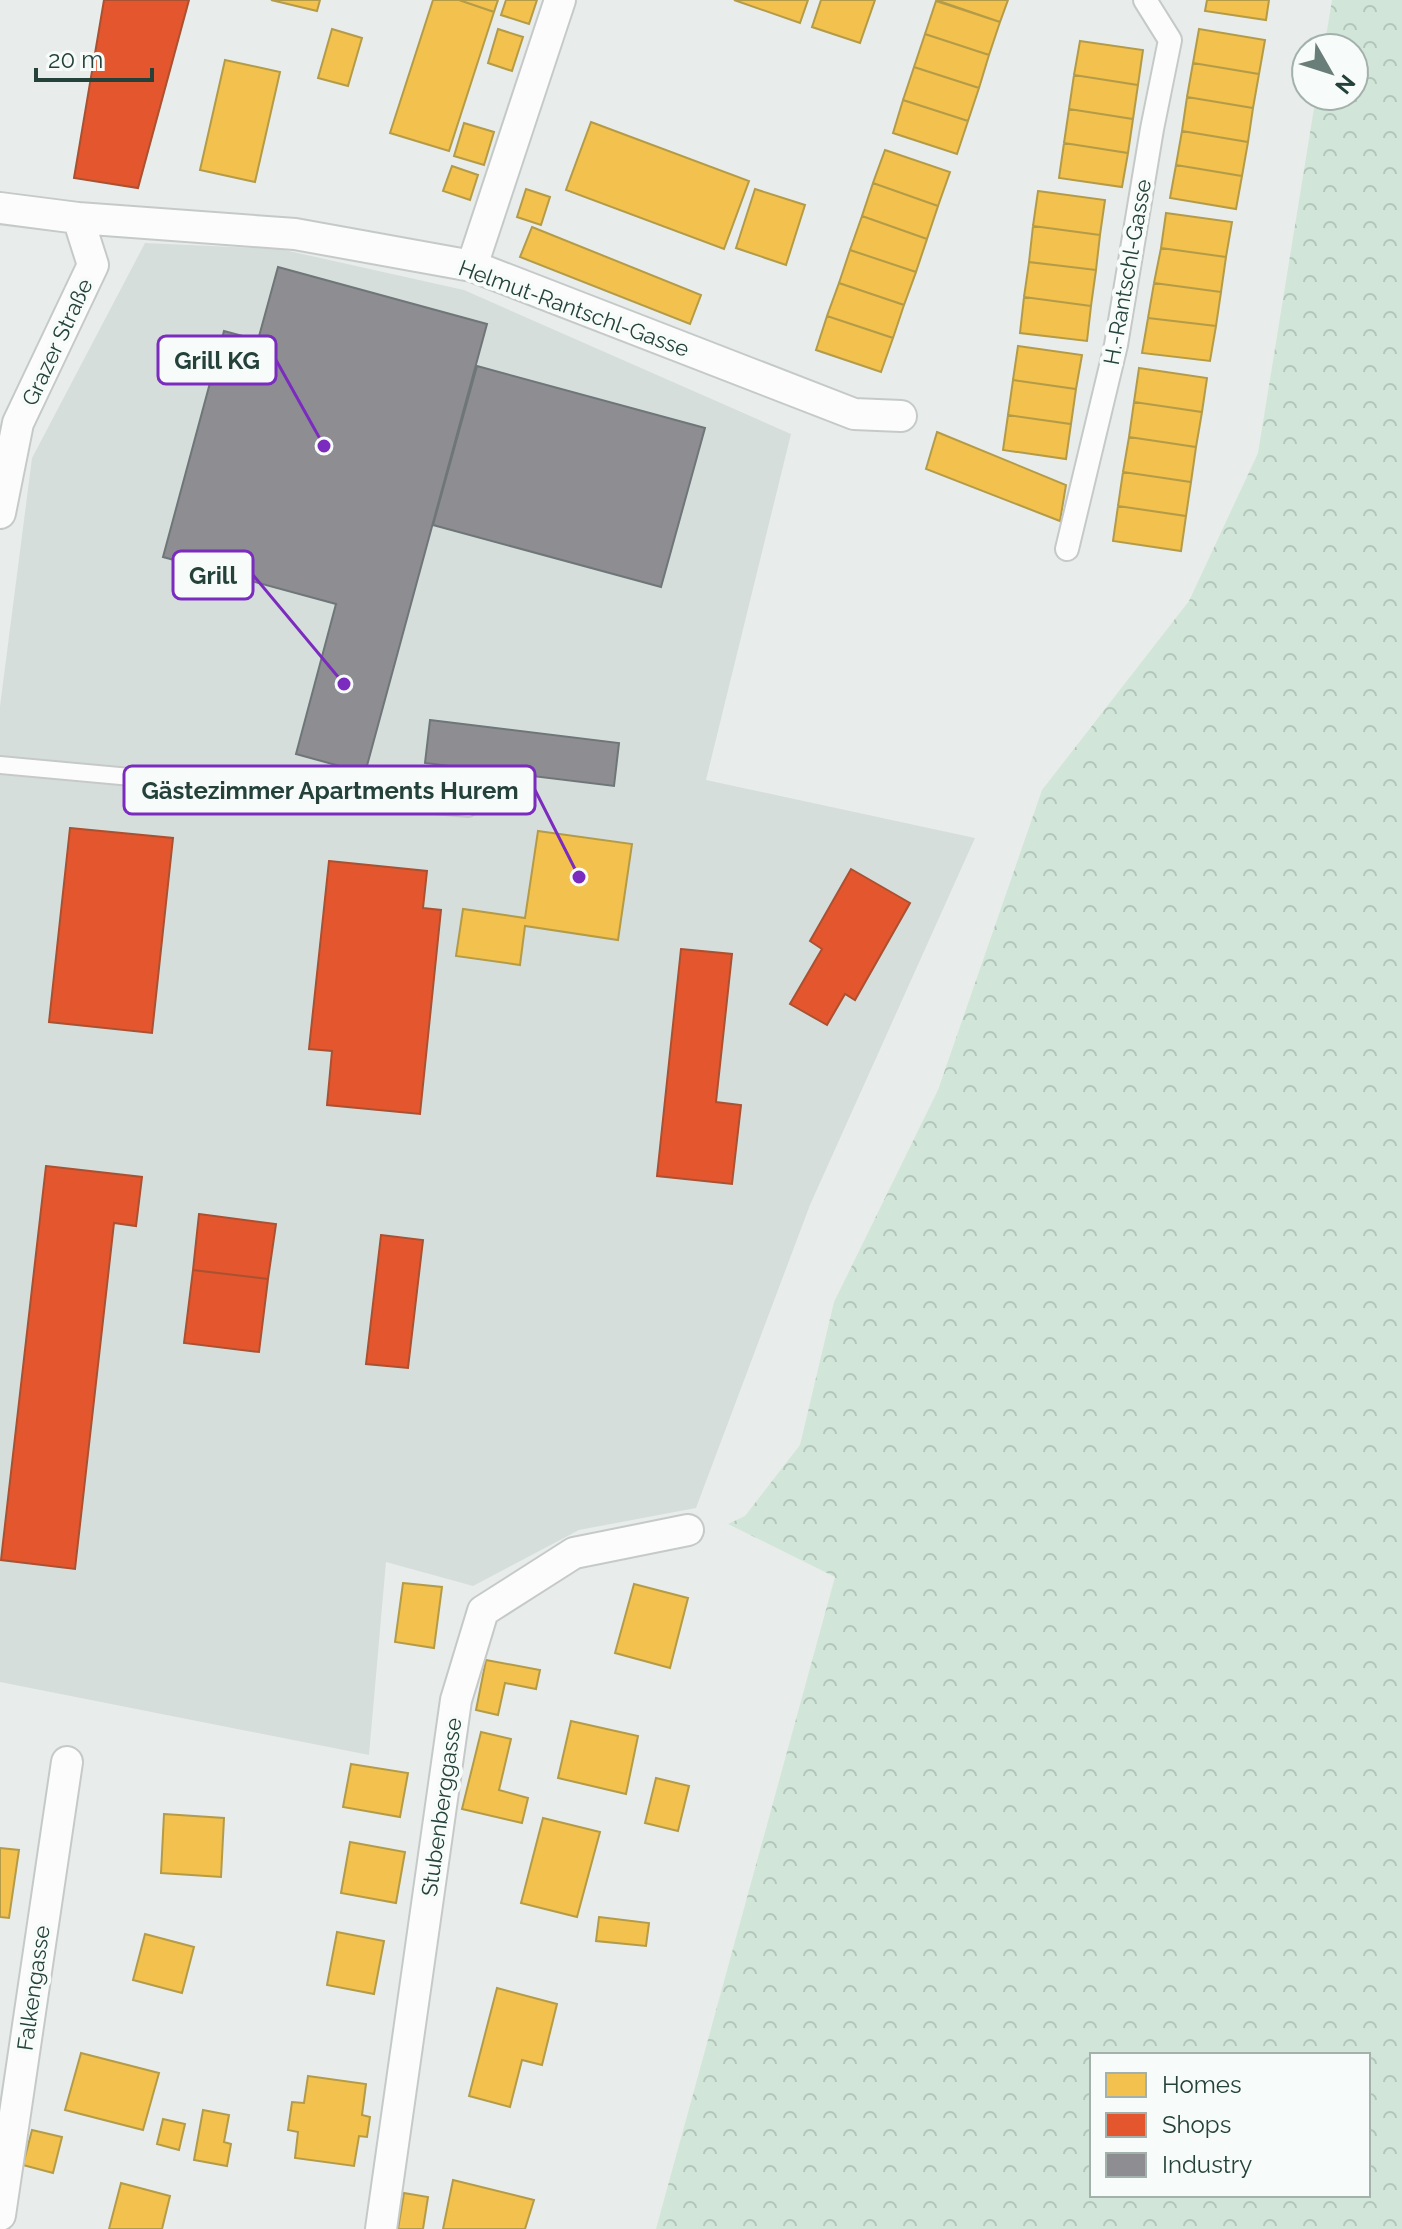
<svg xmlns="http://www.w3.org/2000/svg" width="1402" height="2229" font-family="Raleway,sans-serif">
	<defs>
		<pattern id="forest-crowns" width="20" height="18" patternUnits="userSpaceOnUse" patternTransform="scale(2)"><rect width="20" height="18" fill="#d1e6d8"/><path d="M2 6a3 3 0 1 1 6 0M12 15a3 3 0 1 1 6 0" fill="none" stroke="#b3c6ba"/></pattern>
	</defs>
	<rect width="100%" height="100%" fill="#e8edeb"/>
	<path fill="#d6dedb" d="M145,243L280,249L464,290L791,434L706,780L975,838L810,1205L696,1508L579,1530L473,1586L386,1562L369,1755L0,1682V706L32,458Z"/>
	<path fill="url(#forest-crowns)" fill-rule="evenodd" d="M1332,0H1402V2229H656L835,1577L728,1524L745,1516L800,1445L834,1302L938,1090L1042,790L1189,601L1258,453L1316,96H1354V48H1324ZM1092,2055H1368V2195H1092Z"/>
	<path fill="#f2c14e" stroke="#b49b48" stroke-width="2" d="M271,0H320L317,11Z
		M433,0H459L494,12L449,151L390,133Z
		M459,0H498L494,12Z
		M506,0H537L529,24L501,15Z
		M734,0H808L800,23Z
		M821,0H875L860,43L812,27Z
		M936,0H1008L1000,22Z
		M1207,0H1269L1266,20L1205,11Z
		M936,1L1000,22L989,55L925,34Z
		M332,29L362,38L348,86L318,78Z
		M498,29L523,37L512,71L488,63Z
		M1199,29L1265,40L1259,74L1193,63Z
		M925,34L989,55L979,88L914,67Z
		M1080,41L1143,50L1138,85L1074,75Z
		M225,60L280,72L255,182L200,170Z
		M1193,63L1259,74L1253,108L1187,97Z
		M914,67L979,88L968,121L903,100Z
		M1074,75L1138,85L1133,119L1069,109Z
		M1187,97L1253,108L1248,142L1182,131Z
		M903,100L968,121L957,154L893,133Z
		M1069,109L1133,119L1128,153L1064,143Z
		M591,122L749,181L724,249L566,190Z
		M464,123L494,132L484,165L454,156Z
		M1182,131L1248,142L1242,176L1176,165Z
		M1064,143L1128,153L1122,187L1059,178Z
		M885,150L950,172L938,206L873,183Z
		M1176,165L1242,176L1236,209L1170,198Z
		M452,166L478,175L470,200L443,191Z
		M873,183L938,206L927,239L862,216Z
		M526,189L550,197L541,225L517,217Z
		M755,189L805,205L786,265L736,248Z
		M1038,191L1105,200L1100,235L1033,226Z
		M1166,213L1232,222L1226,257L1161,248Z
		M862,216L927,239L916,272L850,250Z
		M1033,226L1100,235L1096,270L1029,262Z
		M532,227L701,295L690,324L520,257Z
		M1161,248L1226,257L1221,292L1154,283Z
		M850,250L916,272L904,305L839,283Z
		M1029,262L1096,270L1091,306L1024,297Z
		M839,283L904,305L893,338L827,316Z
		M1154,283L1221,292L1216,326L1148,318Z
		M1024,297L1091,306L1087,341L1020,333Z
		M827,316L893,338L881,372L816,350Z
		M1148,318L1216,326L1210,361L1142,353Z
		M1018,346L1082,355L1076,389L1013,380Z
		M1139,368L1207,378L1202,412L1134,402Z
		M1013,380L1076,389L1071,424L1008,415Z
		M1134,402L1202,412L1196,447L1129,437Z
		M1008,415L1071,424L1066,459L1003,450Z
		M937,432L1066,485L1060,521L926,469Z
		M1129,437L1196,447L1191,482L1123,472Z
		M1123,472L1191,482L1186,516L1118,506Z
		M1118,506L1186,516L1181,551L1113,541Z
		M538,831L632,844L618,940L525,926L520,965L456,956L463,909L525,918Z
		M403,1583L442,1587L434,1648L395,1642Z
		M634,1584L688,1598L670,1668L615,1653Z
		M486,1660L540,1670L536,1689L505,1683L498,1715L476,1710Z
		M571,1721L638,1736L626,1794L558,1778Z
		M481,1732L511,1739L499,1790L528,1798L522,1823L462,1809Z
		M351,1764L408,1773L400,1817L343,1807Z
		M656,1778L689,1786L678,1831L645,1823Z
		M164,1814L224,1818L221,1877L161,1873Z
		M543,1818L600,1832L577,1917L521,1903Z
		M350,1842L405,1852L396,1903L341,1893Z
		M0,1848L19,1850L9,1918L0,1917Z
		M599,1917L649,1923L646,1946L596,1941Z
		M337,1932L384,1941L374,1994L327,1985Z
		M145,1934L194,1947L182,1993L133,1980Z
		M497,1988L557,2004L542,2065L522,2060L510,2107L469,2096Z
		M81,2053L159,2073L143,2130L65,2110Z
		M308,2076L366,2084L362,2115L370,2117L367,2137L359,2136L354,2166L295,2158L298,2132L288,2130L292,2102L304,2103Z
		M203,2110L229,2115L224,2142L231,2144L227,2166L194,2160Z
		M163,2119L185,2124L179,2150L157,2144Z
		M32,2130L62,2137L53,2173L23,2165Z
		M453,2180L534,2200L525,2229H443Z
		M121,2183L170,2196L162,2229H109Z
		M404,2193L428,2197L423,2229H398Z"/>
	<path fill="#e4572e" stroke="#aa5132" stroke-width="2" d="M104,0H189L138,188L74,178Z
		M70,828L173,838L152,1033L49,1022Z
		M329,861L427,871L423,908L441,910L420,1114L327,1105L332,1051L309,1049Z
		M851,869L910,903L855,1000L845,994L827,1025L790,1004L822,949L810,941Z
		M681,949L732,954L716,1102L741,1105L732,1184L657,1176Z
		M46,1166L142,1177L136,1226L114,1223L75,1569L1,1560Z
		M199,1214L276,1224L268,1279L193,1270Z
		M381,1235L423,1240L408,1368L366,1364Z
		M193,1270L268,1279L259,1352L184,1343Z"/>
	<path fill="#8d8d92" stroke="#6e7678" stroke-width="2" d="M278,267L487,324L365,773L296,754L336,604L163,557L224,331L258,340Z
		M477,366L705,428L661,587L433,525Z
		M430,720L619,743L614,786L425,763Z"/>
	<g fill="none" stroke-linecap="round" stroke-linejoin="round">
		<g stroke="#c5cac8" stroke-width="20">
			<path id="service" d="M0,765L468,808"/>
		</g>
		<g stroke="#c5cac8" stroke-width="26">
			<path id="pedestrian" d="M1067,549L1116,345L1152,129L1170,40L1145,0"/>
		</g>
		<g stroke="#c5cac8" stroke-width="34">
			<path id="minor" d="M0,208L78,218L295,234L472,266L854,414L901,416
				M472,266L560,0
				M0,513L18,423L93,265L78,218
				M0,2215L67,1762
				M381,2229L456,1700L483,1611L574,1553L688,1530"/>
		</g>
		<use href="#service" stroke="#fcfcfc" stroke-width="16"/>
		<use href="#pedestrian" stroke="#fcfcfc" stroke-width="22"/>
		<use href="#minor" stroke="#fcfcfc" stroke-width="30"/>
	</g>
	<g text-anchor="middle" stroke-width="8" stroke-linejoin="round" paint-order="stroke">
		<g font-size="22" fill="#24423a" stroke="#f7fbf9">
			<text transform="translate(1127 272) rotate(-80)" y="8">H.-Rantschl-Gasse</text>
			<text transform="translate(574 308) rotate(20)" y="8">Helmut-Rantschl-Gasse</text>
			<text transform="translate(57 342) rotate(-65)" y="8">Grazer Straße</text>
			<text transform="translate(441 1807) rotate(-82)" y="8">Stubenberggasse</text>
			<text transform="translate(33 1988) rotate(-82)" y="8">Falkengasse</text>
		</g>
	</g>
	<path fill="none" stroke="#7b2cbf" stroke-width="3" d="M324 446L276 360M344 684L253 575M579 877L535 790"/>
	<g fill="#7b2cbf" stroke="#f7fbf9" stroke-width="3">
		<circle cx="324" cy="446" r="8"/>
		<circle cx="344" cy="684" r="8"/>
		<circle cx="579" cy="877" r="8"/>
	</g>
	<g fill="#f7fbf9" stroke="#7b2cbf" stroke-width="3">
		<rect x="158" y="336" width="118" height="48" rx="8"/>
		<rect x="173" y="551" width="80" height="48" rx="8"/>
		<rect x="124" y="766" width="411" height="48" rx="8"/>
	</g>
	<g font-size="24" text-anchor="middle" font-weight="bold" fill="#24423a">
		<text x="217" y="369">Grill KG</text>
		<text x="213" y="584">Grill</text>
		<text x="330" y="799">Gästezimmer Apartments Hurem</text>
	</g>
	<rect x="1090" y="2053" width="280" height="144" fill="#f7fbf9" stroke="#a3b1ad" stroke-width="2"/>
	<rect x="1106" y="2073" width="40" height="24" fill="#f2c14e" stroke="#a3b1ad" stroke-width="2"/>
	<text x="1162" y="2093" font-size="24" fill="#24423a">Homes</text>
	<rect x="1106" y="2113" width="40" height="24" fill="#e4572e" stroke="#a3b1ad" stroke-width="2"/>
	<text x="1162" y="2133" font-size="24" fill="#24423a">Shops</text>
	<rect x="1106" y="2153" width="40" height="24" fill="#8d8d92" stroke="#a3b1ad" stroke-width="2"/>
	<text x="1162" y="2173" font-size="24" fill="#24423a">Industry</text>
	<g transform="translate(1330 72) rotate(129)"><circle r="38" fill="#f7fbf9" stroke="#a3b1ad" stroke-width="2"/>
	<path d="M0-6L14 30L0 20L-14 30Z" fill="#697e78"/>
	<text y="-12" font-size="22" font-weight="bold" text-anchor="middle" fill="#24423a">N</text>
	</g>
	<path d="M36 68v12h116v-12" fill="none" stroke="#24423a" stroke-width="4"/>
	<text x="48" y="68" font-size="24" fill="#24423a" stroke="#f7fbf9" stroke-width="6" paint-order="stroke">20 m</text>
</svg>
